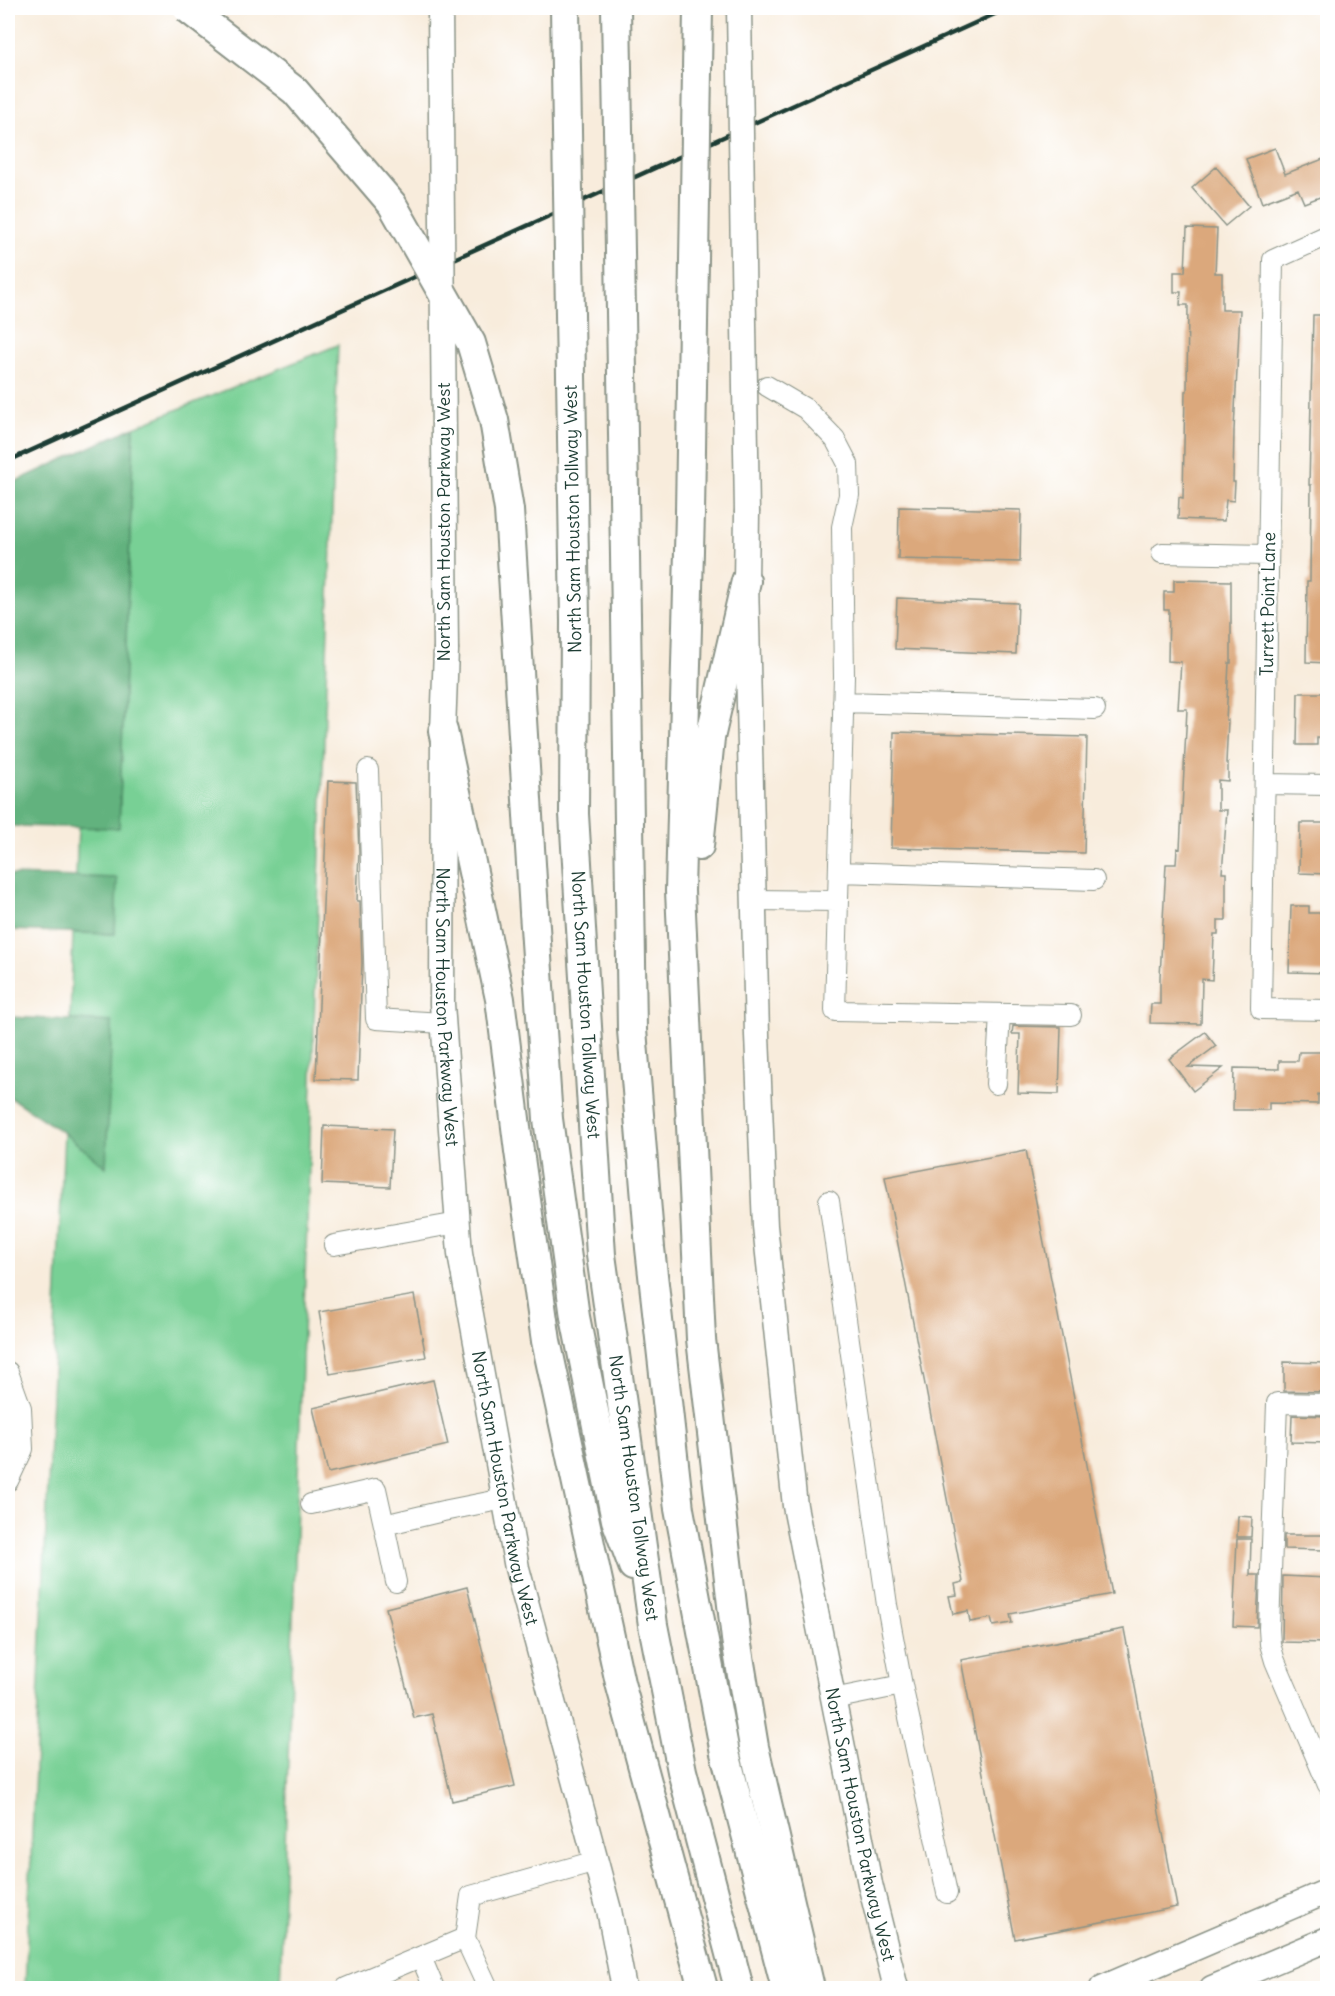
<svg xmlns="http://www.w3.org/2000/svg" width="1335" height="1996" font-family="Delius,sans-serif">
	<rect width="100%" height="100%" fill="#fff"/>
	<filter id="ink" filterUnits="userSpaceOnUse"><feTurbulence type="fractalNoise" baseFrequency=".0167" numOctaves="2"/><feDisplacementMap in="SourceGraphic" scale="12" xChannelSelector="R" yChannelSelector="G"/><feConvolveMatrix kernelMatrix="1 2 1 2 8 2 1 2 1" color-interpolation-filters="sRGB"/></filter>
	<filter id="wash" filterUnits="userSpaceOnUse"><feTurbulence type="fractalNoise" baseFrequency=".008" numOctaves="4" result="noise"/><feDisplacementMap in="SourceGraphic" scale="24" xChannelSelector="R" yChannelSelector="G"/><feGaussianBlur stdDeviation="1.35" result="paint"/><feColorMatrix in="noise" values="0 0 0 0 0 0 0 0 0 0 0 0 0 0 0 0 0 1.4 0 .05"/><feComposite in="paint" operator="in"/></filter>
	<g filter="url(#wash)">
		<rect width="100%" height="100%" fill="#f8ecdc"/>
		<path fill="#78d095" stroke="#4c8664" stroke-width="1.5" d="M338,345L280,1988H25L64,1133L105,1166L111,1022L70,1020L73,933L115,934L116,878L76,877L78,827H119L134,427Z"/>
		<path fill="#62b27e" stroke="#407859" stroke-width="1.5" d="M134,427L119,828L8,826V485Z
			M8,875L117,878L115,934L8,930Z
			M8,1017L112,1022L106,1167L64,1133L8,1096Z"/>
		<g id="blocks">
			<path fill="#dba87b" d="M1275,148L1285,174L1328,157V194L1304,203L1298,189L1262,203L1246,159Z
				M1216,167L1249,206L1225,226L1192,188Z
				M1187,228L1217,229L1215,273H1222V310H1240L1234,430L1233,482H1235L1234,501L1226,500L1224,521L1178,519L1179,497L1183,498L1185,391H1187L1188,305H1180L1181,292H1174V272H1185Z
				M1313,315H1328V663L1306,662L1307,581H1310L1311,485H1309Z
				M899,507L1021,510L1020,562L898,559Z
				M1174,580L1231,581V663H1229L1226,720H1228L1226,763H1228V781L1218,780V810H1227L1222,873H1226V920H1218V934H1214L1212,980L1202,979L1201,1024L1150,1023L1151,1004H1160V977L1166,864H1176L1177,848L1180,849L1187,709H1178L1181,662L1168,661L1169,610H1164V592H1174Z
				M897,598L1018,603L1016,654L895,649Z
				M1298,693H1328V738H1317V745H1297Z
				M894,732L1087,737L1084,853L891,848Z
				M328,781L356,782L359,852L357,901H360L362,963L358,1080L316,1079Z
				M1300,823H1328V874L1299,873Z
				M1291,906H1309V913H1328V973L1289,972Z
				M1013,1026L1061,1027L1059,1094L1018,1093L1020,1034H1012Z
				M1205,1032L1216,1046L1188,1067L1223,1068L1193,1091L1169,1059Z
				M1299,1052H1328V1095L1318,1094V1104L1269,1103V1110H1233L1234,1068L1279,1069V1061H1298Z
				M324,1126L393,1129L390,1187L322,1184Z
				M1026,1150L1112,1594L1010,1614L1012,1623L993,1626L991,1618L970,1622L968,1611L953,1614L949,1596L957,1595L955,1584L963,1582L885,1177Z
				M414,1295L426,1357L330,1374L319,1312Z
				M1284,1362L1328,1363V1392L1284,1391Z
				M433,1380L448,1445L328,1473L313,1408Z
				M1292,1415L1328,1416V1443L1291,1442Z
				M1238,1516L1252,1517L1251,1537H1237Z
				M1284,1535H1325L1324,1550L1284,1549Z
				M1237,1539H1251L1250,1575H1259L1257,1627L1233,1626Z
				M1283,1576L1328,1578V1643L1282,1642Z
				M467,1587L515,1786L452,1801L432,1714L414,1718L386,1608Z
				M1124,1629L1177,1907L1015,1939L961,1660Z"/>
		</g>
	</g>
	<g filter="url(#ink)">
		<use href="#blocks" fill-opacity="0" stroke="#8c9488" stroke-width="1.5"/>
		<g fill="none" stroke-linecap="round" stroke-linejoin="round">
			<g stroke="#8c9488" stroke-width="22">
				<path id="minor" d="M1328,235L1273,260L1261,1009L1328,1010
					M767,386L806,409L835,439L848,464L849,495L842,527L844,677L835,1011L1071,1015
					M1162,553L1268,555
					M843,702L1095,709
					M368,770L376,1019L443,1023
					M1265,784L1328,785
					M839,872L1094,880
					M754,900L838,901
					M996,1084L1000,1014
					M829,1201L887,1605L902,1685L833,1699
					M334,1245L458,1223
					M8,1372L21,1408L23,1449L8,1481
					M1328,1404L1277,1403L1269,1629L1270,1644L1275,1661L1328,1785
					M311,1504L376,1489L384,1525L443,1511L504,1499
					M384,1525L396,1582
					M902,1685L947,1893
					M465,1938L488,1988
					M421,1957L434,1988
					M346,1988L465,1938L471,1896L596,1861"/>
			</g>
			<g stroke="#8c9488" stroke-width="27">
				<g id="major">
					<path id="s1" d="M747,513L746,581L757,1035L765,1226L795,1506L870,1884L896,1988"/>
					<path id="s2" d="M446,650L443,731L442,1004L460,1254L517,1568L609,1910L624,1988"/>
					<path d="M1102,1988L1328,1891"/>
					<path d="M1212,1988L1328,1939"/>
				</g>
			</g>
			<g stroke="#8c9488" stroke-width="32">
				<g id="highway">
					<path d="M690,513L680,891L701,1339L736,1639L754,1747L810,1988"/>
					<path d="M626,616L632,1030L650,1248L679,1509L725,1753L786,1988"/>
					<path id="s3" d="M575,621L574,814L601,1255L653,1625L682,1771L739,1988"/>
					<path d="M443,731L500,999L519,1151L546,1341L620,1683L703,1988"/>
					<path d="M699,846L710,738L746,581"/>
					<path d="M534,912L548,1119L575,1317L616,1520L633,1566"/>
				</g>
			</g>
			<use href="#minor" stroke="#fff" stroke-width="20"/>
			<use href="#major" stroke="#fff" stroke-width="24"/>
			<use href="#highway" stroke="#fff" stroke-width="28"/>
			<path stroke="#1f3d34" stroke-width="4.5" d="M8,461L1008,8"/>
			<g stroke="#8c9488" stroke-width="27" stroke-linecap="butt">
				<path id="major-bridge" d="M440,8L446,650
					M739,8L747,513"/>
			</g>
			<g stroke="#8c9488" stroke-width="32" stroke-linecap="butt">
				<path id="highway-bridge" d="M187,8L295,91L392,204L471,343L494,420L509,510L534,912
					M565,8L575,621
					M616,8L626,616
					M690,513L698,8"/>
			</g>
			<use href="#major-bridge" stroke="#fff" stroke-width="24"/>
			<use href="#highway-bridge" stroke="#fff" stroke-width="28"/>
		</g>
	</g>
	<g text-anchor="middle" stroke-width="4.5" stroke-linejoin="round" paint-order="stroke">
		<g font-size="18" fill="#1f3d34" stroke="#fff">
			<text transform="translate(573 519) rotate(-91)" y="6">North Sam Houston Tollway West</text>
			<text transform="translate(444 522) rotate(-90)" y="6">North Sam Houston Parkway West</text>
			<text transform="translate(1268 604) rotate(-89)" y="6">Turrett Point Lane</text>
			<text dy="6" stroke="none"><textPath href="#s3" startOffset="384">North Sam Houston Tollway West</textPath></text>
			<text dy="6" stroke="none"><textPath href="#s2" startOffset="357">North Sam Houston Parkway West</textPath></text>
			<text dy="6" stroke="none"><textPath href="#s3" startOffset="870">North Sam Houston Tollway West</textPath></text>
			<text dy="6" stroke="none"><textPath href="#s2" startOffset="843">North Sam Houston Parkway West</textPath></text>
			<text dy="6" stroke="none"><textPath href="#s1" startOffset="1320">North Sam Houston Parkway West</textPath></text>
		</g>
	</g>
	<rect width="1335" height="1996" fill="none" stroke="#fff" stroke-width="30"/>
</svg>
